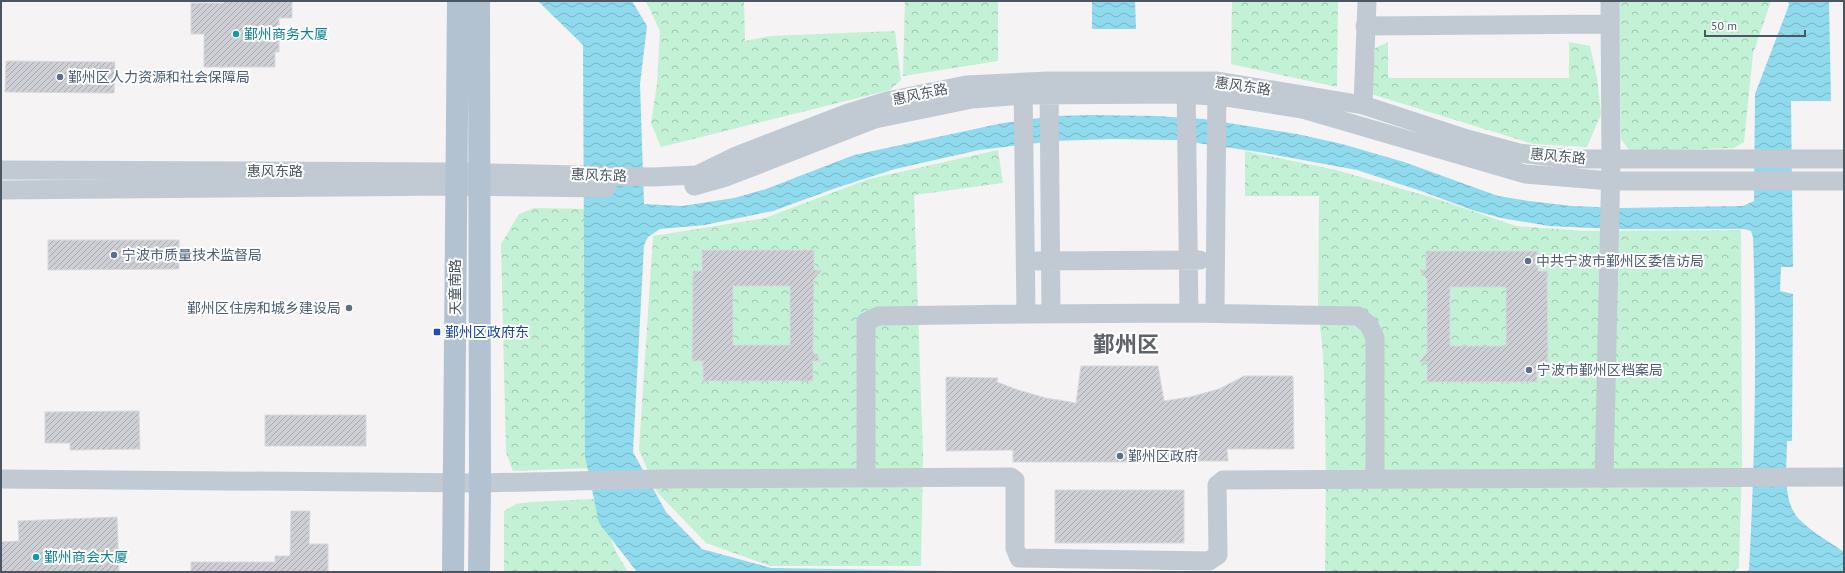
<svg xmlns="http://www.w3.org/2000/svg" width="1845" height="573" font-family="'PT Sans','Noto Sans SC',sans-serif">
	<defs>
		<pattern id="forest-crowns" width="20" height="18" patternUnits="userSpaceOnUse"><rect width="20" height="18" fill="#c3f1d5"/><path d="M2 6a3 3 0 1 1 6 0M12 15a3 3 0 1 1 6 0" fill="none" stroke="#a0c6b0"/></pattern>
		<pattern id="water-waves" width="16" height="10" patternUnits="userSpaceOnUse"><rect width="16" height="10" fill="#90daee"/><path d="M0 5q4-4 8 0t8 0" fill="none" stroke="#78b4c4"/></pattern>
		<pattern id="building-hatch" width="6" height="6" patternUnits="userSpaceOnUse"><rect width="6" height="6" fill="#cdcfd5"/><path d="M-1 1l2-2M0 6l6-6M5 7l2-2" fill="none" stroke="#a8abb0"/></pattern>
	</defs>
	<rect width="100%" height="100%" fill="#f5f3f3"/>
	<path fill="url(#forest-crowns)" d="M646,1H744L745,41L770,36L895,31L901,80L890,90L661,147L651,123L657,84L660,31Z
		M905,1H998V61L903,76Z
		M1232,1H1338L1337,87L1231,64Z
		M1619,1H1771L1753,54L1744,142L1734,148L1630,151L1621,139Z
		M1388,42V78H1569V42L1590,46L1597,78L1601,114L1587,147L1533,144L1371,94L1375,48Z
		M998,150L1003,183L914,195L923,454L921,566H770L706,543L657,492L639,450L653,236L765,218L869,179Z
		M1245,151L1336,170L1437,199L1516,226L1583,231L1741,230L1742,463L1739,568L1733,572H1325C1326,519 1326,466 1325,413C1324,380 1324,346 1318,313L1319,196H1245Z
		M534,208L585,209L593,468L513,471L506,452L501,244L519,214Z
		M595,499L616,552L628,572H504V511L516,504L530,502Z"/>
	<path fill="url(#water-waves)" d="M538,1H632L647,26L640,84L644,204L682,206L734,198L766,189L854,155L1003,123L1054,116L1092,115L1156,116L1204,119L1297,134L1342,144L1404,162L1498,196L1529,201L1572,206L1621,208L1743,206L1754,201L1755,94L1789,5L1788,1H1829L1831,101H1791L1793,267H1781L1780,291L1793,294L1792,441H1787C1787,466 1781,503 1801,521C1813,533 1830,542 1844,552V572H1744L1749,570C1755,460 1757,348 1753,237L1751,231L1744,229H1614L1549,226L1501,218L1472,210L1421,191L1357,170L1265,153L1177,140L1112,139L1054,141L979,150L895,169L836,188L773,211L705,225L660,229L648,237L644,245L633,452L666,512L702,549L771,568L1016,572H637L599,523L585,456L583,45Z
		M1092,1H1135L1136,29H1092Z"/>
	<path fill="url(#building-hatch)" stroke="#d7d9de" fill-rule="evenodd" d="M224,1H292V18H279V52H275V67H204V34H191V3H224Z
		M6,61L115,62L114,93L5,92Z
		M48,240H179V269L48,270Z
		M702,250H814V270H822L814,279L813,352L821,361H813V381H703V361H692L693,271H702ZM733,286H790V345H733Z
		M1426,251H1538V271H1547L1548,362H1537V382H1427V362H1419L1427,353V279L1419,270H1426ZM1450,287H1506V346H1450Z
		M1081,366H1158L1164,401L1190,397L1219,389L1244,376H1293L1294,449H1227L1228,461H1173V462H1013V450L946,451V377L998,378L997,382L1018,390L1046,398L1076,403Z
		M139,411L140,449L70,450V443H45V412Z
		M265,415H366V446H265Z
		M1055,490H1184V543H1055Z
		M291,511H310L309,544H328V572H191V562H275V556H290Z
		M117,517L119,572H1V542L19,541L18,521Z"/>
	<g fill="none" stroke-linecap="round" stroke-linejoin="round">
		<path stroke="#c1cad2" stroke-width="19" d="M1365,26L1610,24
			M1049,82L1051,314
			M1186,82L1189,313
			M1023,84L1026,314L1189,313L1358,316L1369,325L1375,338V479
			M1363,105L1367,1
			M1,170L456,172L652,177L697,175L736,156L848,113L887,101L966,85L1049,81H1217L1363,105L1467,139L1519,153L1571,159H1844
			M694,186L726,177L875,119L972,99L1023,95L1187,94L1233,98L1302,109L1525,174L1611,181H1844
			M1,190L456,186L606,188
			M1037,261L1200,260
			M1215,313L1217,85
			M866,478V322L878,316L1026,314
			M1,479L480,483L660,479L1011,477L1015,480V548L1019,558L1209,561L1218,555L1217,485L1223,480L1844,477
			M1604,479L1611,160L1610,1"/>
		<path stroke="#b3c2d1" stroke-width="22" d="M453,572L458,1
			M479,572L480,483L479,1"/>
	</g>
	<g fill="#0f9aa8" stroke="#fff" stroke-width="1.5">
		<circle cx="236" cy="34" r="4"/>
		<circle cx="36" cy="557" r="4"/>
	</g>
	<g fill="#5c6f8a" stroke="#fff" stroke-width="1.5">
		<circle cx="60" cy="77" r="4"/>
		<circle cx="114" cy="255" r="4"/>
		<circle cx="1528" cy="261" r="4"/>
		<circle cx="349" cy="308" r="4"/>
		<circle cx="1529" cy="370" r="4"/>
		<circle cx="1120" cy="456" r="4"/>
	</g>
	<rect fill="#1a4fb4" stroke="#fff" stroke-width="1.5" x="433" y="328" width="8" height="8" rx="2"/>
	<g text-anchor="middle" stroke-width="4" stroke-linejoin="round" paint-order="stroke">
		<g font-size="14" fill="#0d838f" stroke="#fff" text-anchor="start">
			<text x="244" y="39">鄞州商务大厦</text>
			<text x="44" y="562">鄞州商会大厦</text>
		</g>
		<g font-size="14" fill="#4e5e75" stroke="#fff" text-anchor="start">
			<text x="68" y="82">鄞州区人力资源和社会保障局</text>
			<text x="122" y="260">宁波市质量技术监督局</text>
			<text x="1536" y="266">中共宁波市鄞州区委信访局</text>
			<text x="341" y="313" text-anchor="end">鄞州区住房和城乡建设局</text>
			<text x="1537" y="375">宁波市鄞州区档案局</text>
			<text x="1128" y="461">鄞州区政府</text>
		</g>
		<g font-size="14" fill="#4a5661" stroke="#fff">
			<text transform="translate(1243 86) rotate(8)" y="5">惠风东路</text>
			<text transform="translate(920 94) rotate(-12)" y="5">惠风东路</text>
			<text transform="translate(1558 156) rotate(5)" y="5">惠风东路</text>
			<text x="275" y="176">惠风东路</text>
			<text transform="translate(599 175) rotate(2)" y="5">惠风东路</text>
			<text transform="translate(455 287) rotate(-90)" y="5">天童南路</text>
		</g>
		<g font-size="14" fill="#164399" stroke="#fff" text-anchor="start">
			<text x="445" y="337">鄞州区政府东</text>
		</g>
		<g font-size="22" font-weight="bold" fill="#5f6368" stroke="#fff">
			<text x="1126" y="352">鄞州区</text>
		</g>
	</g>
	<rect width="1845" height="573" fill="none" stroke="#4a5661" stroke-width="4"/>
	<path d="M1705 30v6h100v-6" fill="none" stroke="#4a5661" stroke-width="2"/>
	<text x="1711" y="30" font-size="12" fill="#4a5661" stroke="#ffffff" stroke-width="3" paint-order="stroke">50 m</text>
</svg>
